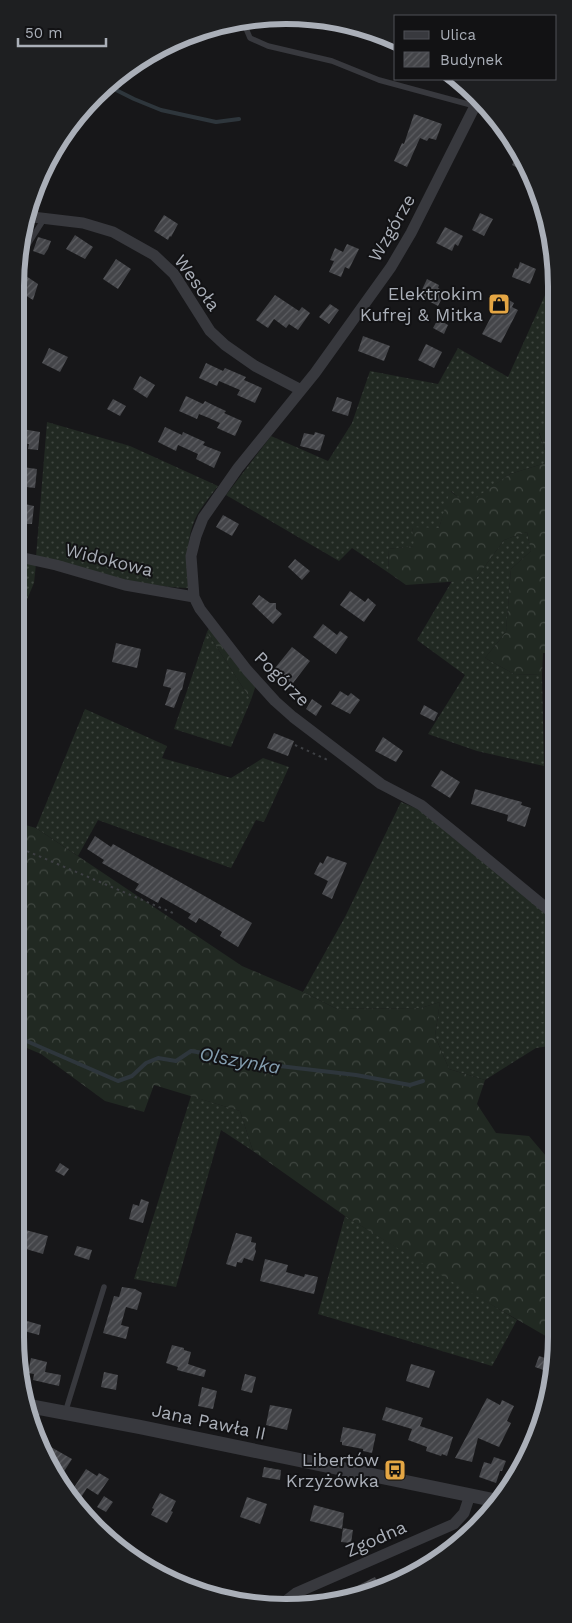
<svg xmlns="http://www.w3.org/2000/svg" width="572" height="1623" font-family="'Work Sans',sans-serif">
	<defs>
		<pattern id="grass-dots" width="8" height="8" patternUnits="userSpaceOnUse" patternTransform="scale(1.25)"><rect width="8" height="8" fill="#212922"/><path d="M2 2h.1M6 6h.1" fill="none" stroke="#3f4640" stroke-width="1.8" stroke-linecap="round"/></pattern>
		<pattern id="forest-crowns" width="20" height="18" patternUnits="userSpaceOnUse" patternTransform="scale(1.25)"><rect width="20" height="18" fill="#212922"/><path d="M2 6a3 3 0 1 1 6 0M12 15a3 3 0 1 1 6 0" fill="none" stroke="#3f4640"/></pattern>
		<pattern id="building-hatch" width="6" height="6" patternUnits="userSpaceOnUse" patternTransform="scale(1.25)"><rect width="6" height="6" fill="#444549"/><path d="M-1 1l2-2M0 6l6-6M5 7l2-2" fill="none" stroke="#5c5d61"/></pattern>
	</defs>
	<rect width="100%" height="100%" fill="#171719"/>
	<path fill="url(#grass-dots)" d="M555,273V425L539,433L549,462L510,474L467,505L451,491L439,528H412L415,546L388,549L389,573L352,548L339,561L226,495L271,436L328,461L352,423L370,371L438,384L458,348L508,377Z
		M47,422L130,446L218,486C211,495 203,505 197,515C185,538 188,563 188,588C136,586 86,570 36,557Z
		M527,532L531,551L511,569L506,632L485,658L514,674L542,675L544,766L477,751L428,734L465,675L417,640L452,581L475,580L504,540Z
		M15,560L36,564L34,583L22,611L23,625L15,647Z
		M207,632L251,700L231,747L174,729Z
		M85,709L167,746L162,758L231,778L263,758L289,767L264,822L256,820L231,868L98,820L78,856L36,828Z
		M401,802L418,809L556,921V982H552L542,1021L556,1022V1045L536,1048L485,1080L449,1069L435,1036L440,1002L421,1008L337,1009L303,992L345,917Z
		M191,1096L240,1111L253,1151L221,1130L176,1287L134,1279Z
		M345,1216L517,1320L492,1366L318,1314Z"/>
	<path fill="url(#forest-crowns)" d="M555,425L556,653H543L542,675L514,674L485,658L506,632L511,569L531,551L527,532L504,540L475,580L406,585L389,573L388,549L414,546L412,527L439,528L450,491L467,504L510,474L549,462L539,432Z
		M210,626L256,685L251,700L207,632Z
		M15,822L36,828L242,966L303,992L337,1009L421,1008L440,1002L435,1036L449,1069L485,1080L477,1104L496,1133L529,1136L546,1156L554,1175L557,1177L556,1342L459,1286L345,1216L253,1151L240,1111L154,1085L144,1112L105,1101L41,1054L15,1043Z
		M552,982H556V1022H541Z"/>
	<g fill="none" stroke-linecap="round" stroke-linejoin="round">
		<path stroke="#2e363c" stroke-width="4" d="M110,87L134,99L161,110L216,122L239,119
			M15,1036L118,1081L132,1076L146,1063L158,1058L176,1061L191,1051L227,1057L245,1062L356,1075L410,1085L423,1081"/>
	</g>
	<path fill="url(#building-hatch)" d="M414,114L442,124L436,140L429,138L427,141L420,138L407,167L394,161L402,143L404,144Z
		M519,152L529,166L532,175L512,165Z
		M480,213L493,219L484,236L472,230Z
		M164,215L178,224L171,237L170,236L168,240L154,231Z
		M445,227L463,236L458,246L455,244L452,251L436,243Z
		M75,235L93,247L85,259L66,249Z
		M38,237L51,241L48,249L44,255L33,251Z
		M347,244L359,249L349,269L345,267L341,277L329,272L334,261L330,260L335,248L343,252Z
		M116,259L131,269L118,289L103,279Z
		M520,262L536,269L530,284L512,277L515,268L518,269Z
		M26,276L38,284L33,300L17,290Z
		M427,279L439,285L438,288L445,292L438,306L419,296Z
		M275,295L299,311L302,307L310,313L298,330L289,324L286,328L274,319L268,328L256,320Z
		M502,296L514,303L512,307L518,310L501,343L482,334Z
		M330,304L339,310L329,324L319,317Z
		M438,319L448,325L444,334L433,328Z
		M363,336L390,346L384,361L358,351Z
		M426,344L442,352L434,368L418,360Z
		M49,348L68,357L60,372L42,363Z
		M206,363L223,371L225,368L246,377L244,380L262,388L255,403L237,395L240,390L219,381L217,386L199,378Z
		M140,376L155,385L147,398L133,389Z
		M186,396L203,404L205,401L215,406L226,411L224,413L242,421L235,436L217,428L220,423L209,418L199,414L197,419L179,411Z
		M337,397L352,402L348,416L332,411Z
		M113,399L126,406L120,416L107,409Z
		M165,427L182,435L183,432L205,442L203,445L221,452L214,468L196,459L198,454L178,445L176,451L158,442Z
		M16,428L40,432L38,450L28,449L29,444L15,442Z
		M315,432L325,435L320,451L300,446L304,433L314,435Z
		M15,466L37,469L35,488L26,487V480L19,481V478H15Z
		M15,502L34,506L32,524H23V516L15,517Z
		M223,515L239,524L232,536L216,527Z
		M295,559L310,571L302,580L288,567Z
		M350,591L365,602L368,598L376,605L364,622L340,605Z
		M259,595L270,603H276V609L282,614L273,624L252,604Z
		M323,624L337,635L340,631L348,637L336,654L313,637Z
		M116,643L141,649L137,668L112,662Z
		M292,647L310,661L290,687L271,673Z
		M167,669L186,673L182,690H181L174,708L165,705L171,688L163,686Z
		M340,691L348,696L351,693L360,700L350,714L331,704Z
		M312,699L322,706L316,716L306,709Z
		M424,705L438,713L434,721L420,714Z
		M274,733L294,741L288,756L267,748Z
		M383,737L403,751L396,762L375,751Z
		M441,770L460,782L450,798L431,786Z
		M475,789L522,802L521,805L531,808L525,827L507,821L508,815L471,804Z
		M95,836L111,847L113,844L252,923L238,947L220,936L222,932L199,918L196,923L188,918L191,914L161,897L158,903L135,890L139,884L102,863L104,860L87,849Z
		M327,856L347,863L332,899L322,894L328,881L314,874L320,862L323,864Z
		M60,1163L69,1169L64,1176L55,1171Z
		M141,1199L149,1202L143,1223L129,1219L133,1204L139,1206Z
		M22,1229L48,1236L43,1254L16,1246Z
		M236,1233L252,1237L251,1242L256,1243L255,1249L256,1251L253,1261L244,1258L242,1263L237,1262L236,1267L226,1264Z
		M77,1246L92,1250L89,1260L74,1255Z
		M265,1259L288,1265L286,1272L304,1277L305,1274L318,1277L314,1294L260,1281Z
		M122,1287L135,1289L142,1293L137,1310L126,1307L121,1325L129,1327L126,1339L103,1333L114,1296L119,1297Z
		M27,1321L41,1325L39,1335L24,1331Z
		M172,1345L184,1348V1350L191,1352L188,1364L206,1370L204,1377L177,1370L178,1367L166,1363Z
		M539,1356L554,1361L552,1373L535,1367Z
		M31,1358L47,1362L45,1372L61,1375L59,1386L33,1380L34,1374L28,1373Z
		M411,1364L435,1371L429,1388L406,1381Z
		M104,1372L118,1375L116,1390L101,1387Z
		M245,1374L256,1377L252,1393L241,1390Z
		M202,1387L217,1391L213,1409L198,1406Z
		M487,1398L500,1405L502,1400L514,1406L507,1421L511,1423L499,1447L478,1438L472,1462L455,1458Z
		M270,1405L292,1409L287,1430L266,1425Z
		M386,1407L423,1418L420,1426L453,1437L447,1456L442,1454L441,1456L426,1451L427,1447L408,1440L412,1429L382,1420Z
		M343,1427L376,1434L372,1453L363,1451V1449L342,1445V1442H340Z
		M35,1438L72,1459L63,1473L51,1466Z
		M494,1457L506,1461L502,1471H500L496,1483L479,1477L484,1462L491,1464Z
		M264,1467L281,1470L280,1480L262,1477Z
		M86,1469L97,1476L99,1473L109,1479L98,1495L87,1488L76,1505L69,1495Z
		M160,1493L176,1501L171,1511L173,1512L167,1523L151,1515L154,1509L152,1508Z
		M104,1496L113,1502L106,1512L97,1507Z
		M247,1497L267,1504L260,1524L240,1517Z
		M314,1505L344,1513L342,1529L310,1521Z
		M343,1528L353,1530L351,1543L341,1542Z
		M375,1577L380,1588L360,1597L355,1587Z"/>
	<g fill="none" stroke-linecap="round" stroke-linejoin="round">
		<path stroke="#3e4044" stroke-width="2" stroke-dasharray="2.5 4" stroke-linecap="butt" d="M295,745L330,761
			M15,846L173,913"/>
		<path stroke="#38393e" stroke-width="5.5" d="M245,19V26L250,38L268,46L332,61L379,80L475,106
			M18,260L44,219
			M15,534L23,535L21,557
			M65,1413L104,1287"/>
		<path stroke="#38393e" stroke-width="11" d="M477,97L475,106L411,233L391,267L315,373L238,468L203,518L196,536L191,556L194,597L200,609L247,670L275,701L293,717L381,784L421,805L458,835L556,916
			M24,216L83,223L113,232L154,255L174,274L210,331L225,345L255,366L301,390
			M15,556L56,565L125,585L194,597
			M282,1604L296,1593L454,1524L464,1513L470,1495"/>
		<path stroke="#38393e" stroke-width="14" d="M29,1406L140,1427L498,1501"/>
	</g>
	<defs>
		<g id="shop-square" transform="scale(1.125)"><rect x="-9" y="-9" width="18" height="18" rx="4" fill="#e4a644" stroke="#121214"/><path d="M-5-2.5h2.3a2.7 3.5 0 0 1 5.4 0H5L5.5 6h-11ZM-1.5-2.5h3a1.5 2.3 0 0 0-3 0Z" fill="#111"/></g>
		<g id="bus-square" transform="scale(1.125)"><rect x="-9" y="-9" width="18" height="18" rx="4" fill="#e4a644" stroke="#121214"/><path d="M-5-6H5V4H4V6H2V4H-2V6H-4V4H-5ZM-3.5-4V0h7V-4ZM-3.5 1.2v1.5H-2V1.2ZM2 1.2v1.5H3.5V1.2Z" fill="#111"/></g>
	</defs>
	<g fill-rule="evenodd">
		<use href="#shop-square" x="499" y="304"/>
		<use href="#bus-square" x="395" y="1470"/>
	</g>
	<g text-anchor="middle" stroke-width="4" stroke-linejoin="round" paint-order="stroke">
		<g font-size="18" fill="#aaafb8" stroke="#121214">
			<text transform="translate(392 228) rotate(-60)" y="6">Wzgórze</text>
			<text transform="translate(197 283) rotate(54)" y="6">Wesoła</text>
			<text transform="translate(109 560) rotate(14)" y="6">Widokowa</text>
			<text transform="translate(282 679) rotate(45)" y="6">Pogórze</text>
			<text transform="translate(209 1422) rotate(12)" y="6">Jana Pawła II</text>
			<text transform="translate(376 1539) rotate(-24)" y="6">Zgodna</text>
		</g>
		<g font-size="18" fill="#aaafb8" stroke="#121214" text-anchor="end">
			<text x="483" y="300">Elektrokim<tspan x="483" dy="21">Kufrej &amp; Mitka</tspan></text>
			<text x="379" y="1466">Libertów<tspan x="379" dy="21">Krzyżówka</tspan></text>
		</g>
		<g font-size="19" font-style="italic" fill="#849eb0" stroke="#121214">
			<text transform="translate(240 1060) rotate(10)" y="7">Olszynka</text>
		</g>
	</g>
	<path d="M0 0H572V1623H0ZM286 24H286A262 262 0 0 1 548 286V1337A262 262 0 0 1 286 1599H286A262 262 0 0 1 24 1337V286A262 262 0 0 1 286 24Z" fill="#1e1f21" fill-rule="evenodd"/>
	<path fill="none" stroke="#aaafb8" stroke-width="6" d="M286 24H286A262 262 0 0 1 548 286V1337A262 262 0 0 1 286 1599H286A262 262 0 0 1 24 1337V286A262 262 0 0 1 286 24Z"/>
	<rect x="394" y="15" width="162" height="65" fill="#121214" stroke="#4f5156"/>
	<rect x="404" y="31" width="25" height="8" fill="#38393e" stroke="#4f5156"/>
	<text x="440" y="40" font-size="15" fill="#aaafb8">Ulica</text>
	<rect x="404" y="52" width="25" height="15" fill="url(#building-hatch)" stroke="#4f5156"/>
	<text x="440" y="65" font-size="15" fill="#aaafb8">Budynek</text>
	<path d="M18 38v8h88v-8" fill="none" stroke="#aaafb8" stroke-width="2.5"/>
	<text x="25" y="38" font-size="15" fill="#aaafb8" stroke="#121214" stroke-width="4" paint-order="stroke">50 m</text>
</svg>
